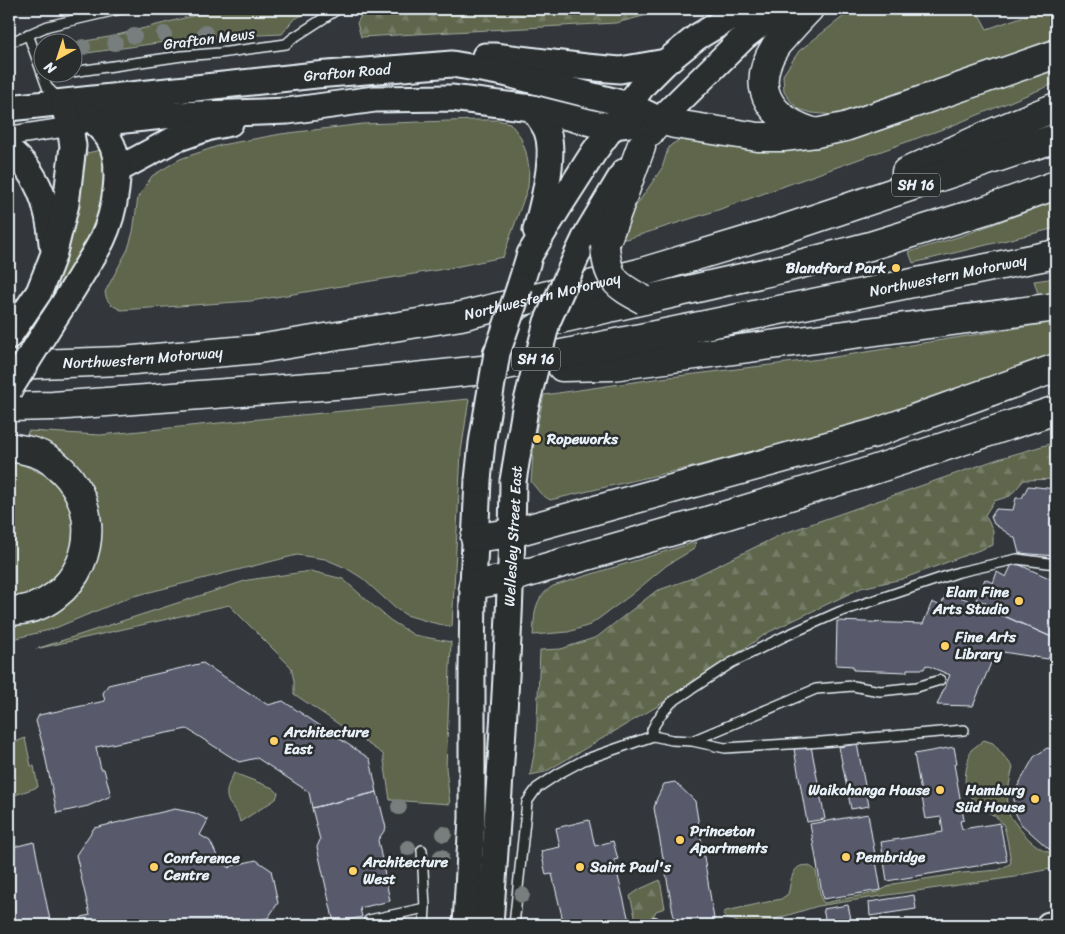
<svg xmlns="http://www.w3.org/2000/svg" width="1065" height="934" font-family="Sriracha,sans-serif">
	<defs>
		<pattern id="forest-firs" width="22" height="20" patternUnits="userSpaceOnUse" patternTransform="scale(1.25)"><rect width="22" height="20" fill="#5f664c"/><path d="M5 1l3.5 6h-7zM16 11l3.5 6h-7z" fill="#767c67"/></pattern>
	</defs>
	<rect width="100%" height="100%" fill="#33363a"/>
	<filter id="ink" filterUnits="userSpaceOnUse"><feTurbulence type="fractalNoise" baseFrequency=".02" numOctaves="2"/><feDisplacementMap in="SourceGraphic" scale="10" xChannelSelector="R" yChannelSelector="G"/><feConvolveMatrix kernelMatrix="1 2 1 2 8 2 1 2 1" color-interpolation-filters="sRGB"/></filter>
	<g filter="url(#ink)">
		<path fill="#5f664c" stroke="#a4aca2" d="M220,9H313L293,20L282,34L193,38L73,55V43L109,37Z
			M855,9H976L987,29L1044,9H1056V38L834,115L812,113L799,109L792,103L784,92L783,75L799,51L844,16Z
			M1056,69V83L951,126L715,211L630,238L620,240L629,216L662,168L668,149L671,145L682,138L737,145Z
			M477,120H497L510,123L520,136L526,152L529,168L528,187L503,257L450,268L251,301L121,310C112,305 107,304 105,292L128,249L133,232L138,197L152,176L180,159L221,145L281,134L363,124Z
			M100,150L105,158L104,191L99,214L82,252L39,319L35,318L60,271L70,242L82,179L83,162L87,153Z
			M1056,201V228L913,263L909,252L961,236Z
			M1056,278V295L1039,297L1034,281Z
			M1056,322V354L909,404L908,409L757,454L752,453L550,500L541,494L531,482L534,440L544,395L662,378L828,358Z
			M469,399L461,452L452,627L430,622L406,615L395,608L362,578L346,568L325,559L297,555L130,597L53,629L9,640V622C15,622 22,623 28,622C56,617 78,601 90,576C97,561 97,542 99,526L27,438L28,431L100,435L249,420Z
			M9,460L15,461L43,474L58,487L70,506L74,529L71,549L61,569L39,591L10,598H9Z
			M696,542L694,549L667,565L631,595L590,625L568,632L533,635C535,613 533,599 553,586Z
			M311,571L343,579L369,602L390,620L414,635L451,642L446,768L450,804L390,800L383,754L294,694V681L291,667L229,605L36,649L248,580Z
			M25,738L31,766H34L38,787L9,797V745Z
			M984,740L993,743L1013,767C1010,778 1005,803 1009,814C1010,817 1014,821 1016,824C1026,838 1039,851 1056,854V868L1024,874L1015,877L888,895L818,906L756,925H741L734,920L728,919L724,916L723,913L726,911L781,899L788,894C790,888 790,880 793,874C798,863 809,863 816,871L821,899L824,903L878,892L893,884L963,873L999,870L1011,863C1010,856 1006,830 1003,824C999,818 993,815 988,812C959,793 963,780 971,750Z
			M234,773L273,788L278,793L276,799L240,822C237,810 236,813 230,804C223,794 229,783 234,773Z"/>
		<path fill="url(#forest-firs)" stroke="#a4aca2" d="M383,9H551L558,11L559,9H671L616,23L361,37L357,23L362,14H378Z
			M1056,442V479L1024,480L1010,496L994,501L985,515L993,530V545L902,579L861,588L769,632L656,707L545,772L530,775L536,744L540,650L561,649L597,637L656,591L690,579L782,534L998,459Z
			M660,880L665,908L656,911L652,919L639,922L636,920L630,896L640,889Z"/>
		<path fill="#595a6c" stroke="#e8f1f8" d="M1028,486L1056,489V556L1019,553L1015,538L994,524L991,517L996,509L1013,510L1016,498H1022Z
			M1013,562L1056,581V639L984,607L986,603L976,599L985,579L993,583L997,572L1006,577Z
			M947,591L1056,639L1048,659L996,651L973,706L937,705L950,675L926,665L924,669H907V672L853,670V666L836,665L837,621L923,624L932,602L941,606Z
			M203,663L268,705L283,701L370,759L377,792L312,808L309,792L257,758L239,762L187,729L96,747L101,769H104L111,796L88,806L57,813L43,746L36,721L39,715L105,701L103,693L108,685Z
			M857,744L869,806L851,809L839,747Z
			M811,746L825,819L807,822L794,749Z
			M954,747L957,763L954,764L964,820L960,821L962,829L1000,823L1007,861L887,881L881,842L943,832L941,817L926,819L914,754Z
			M1047,748L1056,750V850L1049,849L1021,824L1013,808L1015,791L1034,757Z
			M675,782L695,801L715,925H679L674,918L654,808L657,798L664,784Z
			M377,792L386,828L378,840L390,901L360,908L362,917L334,923L317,847L320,840L312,808Z
			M175,809L195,813L208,820L200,835L210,841L219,860L229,868L231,866L256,860L271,870L278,903L268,918L237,924L238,925H76L82,917L90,915L76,855L94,828Z
			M868,814L881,890L823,899L810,824Z
			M589,820L595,846L613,841L618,859L614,860L630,925H564L552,874L546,875L541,851L560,847L556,828Z
			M34,842L51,925H9V848Z
			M914,895L916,909L870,916L869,902Z
			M848,905L851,919L826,923L823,909Z
			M405,919L407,925H379Z"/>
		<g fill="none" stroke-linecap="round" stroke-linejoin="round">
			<g stroke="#e8f1f8" stroke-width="12">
				<path id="lane" d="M28,34L47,87L58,98
					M9,43L48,26L121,9
					M72,72L182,56L220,53L286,44L293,38L338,9
					M43,76L68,72
					M653,736L652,730L655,724L662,713L672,702L731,663L783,637L839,612L959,572L1017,559L1056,564
					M692,741L816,689L853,686L880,691L917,687L940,680
					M422,850L425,908L424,925
					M369,920L425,908
					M655,922L656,925
					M514,925L527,802L537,788L558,774L584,760L653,736L672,740L692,741L725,748L821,742L964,730"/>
			</g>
			<g stroke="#e8f1f8" stroke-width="21">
				<path id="street" d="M9,136L80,125"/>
			</g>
			<g stroke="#e8f1f8" stroke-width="29">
				<g id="secondary">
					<path d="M485,56H494L586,67L620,70L666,62"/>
					<path id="s1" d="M9,108L316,75L452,64L504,73L629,105L660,120"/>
					<path d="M532,108C537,115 543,122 547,131C556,155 543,205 536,230"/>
					<path d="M96,123L173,115L288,111L375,99L451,98L532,108L592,123L613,126L660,120"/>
					<path d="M651,133L660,120L744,37L780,9"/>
					<path d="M9,150C39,173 49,207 52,243"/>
					<path d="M117,170L173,140L210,127L230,123"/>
					<path d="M578,253L588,232L624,172"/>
					<path d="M520,286L530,254L560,205L594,152L643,85L666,62L697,37L744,9"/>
					<path d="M51,323C64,304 76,284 88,264C93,256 98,248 102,240C114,215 125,165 109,139C103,129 94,122 85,115"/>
					<path d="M9,336L39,292L53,256L66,204L73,146L70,127L63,103"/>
					<path d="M466,925L472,818V669L473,585L478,480"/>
					<path d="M490,925C500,777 511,630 513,481"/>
					<path d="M1049,925L1056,924"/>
				</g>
			</g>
			<g stroke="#e8f1f8" stroke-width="31">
				<g id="highway">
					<path d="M809,9C801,17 793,26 785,35C782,39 778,42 775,47C748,90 772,120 816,133"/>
					<path d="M660,120L675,124L758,137H783L816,133L845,127L1056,54"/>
					<path d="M906,172L990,134L1056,107"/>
					<path d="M605,245L641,147"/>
					<path d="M497,353L547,322L781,269L870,246L986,210L1056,185"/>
					<path id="s2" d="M9,365L122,361L258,349L461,316L639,273L775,232L1056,138"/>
					<path d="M562,367L612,366L1056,307"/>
					<path id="s3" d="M9,407L53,406L348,384L482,370L1056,254"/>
					<path d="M9,447C21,449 34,451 45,457C97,487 102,560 55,596C41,607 26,611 9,611"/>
					<path d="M475,538L512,533L875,433L1056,368"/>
					<path d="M473,585L510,578L704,522L858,475L1056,410"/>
				</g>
			</g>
			<use href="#lane" stroke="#2a2d2e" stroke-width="9"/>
			<use href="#street" stroke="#2a2d2e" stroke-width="18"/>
			<use href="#secondary" stroke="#2a2d2e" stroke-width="25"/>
			<use href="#highway" stroke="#2a2d2e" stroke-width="28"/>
			<g stroke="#e8f1f8" stroke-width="29" stroke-linecap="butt">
				<path id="secondary-bridge" d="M9,390L51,323
					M478,480L482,443L497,353L520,286
					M513,481L525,409L547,322L578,253"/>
			</g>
			<g stroke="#e8f1f8" stroke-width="31" stroke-linecap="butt">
				<path id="highway-bridge" d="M605,245C607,279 615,285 644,300"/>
			</g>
			<use href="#secondary-bridge" stroke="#2a2d2e" stroke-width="25"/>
			<use href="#highway-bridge" stroke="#2a2d2e" stroke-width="28"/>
		</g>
		<g fill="#787e7d">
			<circle cx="205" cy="33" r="8"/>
			<circle cx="164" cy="34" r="8"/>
			<circle cx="134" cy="36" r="8"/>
			<circle cx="115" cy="43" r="8"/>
			<circle cx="83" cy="47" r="8"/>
			<circle cx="399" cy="807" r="8"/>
			<circle cx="444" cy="834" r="8"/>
			<circle cx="408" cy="848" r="8"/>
			<circle cx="441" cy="857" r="8"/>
			<circle cx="522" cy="895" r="8"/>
		</g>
	</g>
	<g fill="#ffd166" stroke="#2a2d2e" stroke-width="2">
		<circle cx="896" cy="268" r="5"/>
		<circle cx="537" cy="439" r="5"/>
		<circle cx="1019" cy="601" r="5"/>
		<circle cx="945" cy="646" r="5"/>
		<circle cx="274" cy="741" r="5"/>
		<circle cx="940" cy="790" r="5"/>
		<circle cx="1035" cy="799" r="5"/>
		<circle cx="680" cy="840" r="5"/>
		<circle cx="846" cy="857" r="5"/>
		<circle cx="154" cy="867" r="5"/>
		<circle cx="580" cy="867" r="5"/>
		<circle cx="353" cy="871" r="5"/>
	</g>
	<g text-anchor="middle" stroke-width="5" stroke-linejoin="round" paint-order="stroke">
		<g fill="#2a2d2e" stroke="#afb6bb" stroke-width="1">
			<rect x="892" y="173.5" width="48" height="23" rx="4"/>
			<rect x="512" y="347.5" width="48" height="23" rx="4"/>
		</g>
		<g font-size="14" font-weight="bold" fill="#e8f1f8">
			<text x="916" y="190">SH 16</text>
			<text x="536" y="364">SH 16</text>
		</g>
		<g font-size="15" fill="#e8f1f8" stroke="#2a2d2e">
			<text transform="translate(209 39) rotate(-7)" y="5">Grafton Mews</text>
			<text dy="5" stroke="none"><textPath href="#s1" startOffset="340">Grafton Road</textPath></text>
			<text dy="5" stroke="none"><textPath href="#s3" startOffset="950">Northwestern Motorway</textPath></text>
			<text dy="5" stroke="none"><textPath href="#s2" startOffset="539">Northwestern Motorway</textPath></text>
			<text dy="5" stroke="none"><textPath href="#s2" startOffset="134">Northwestern Motorway</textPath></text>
			<text transform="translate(513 536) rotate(-87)" y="5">Wellesley Street East</text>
		</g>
		<g font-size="15" font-weight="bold" fill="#e8f1f8" stroke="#2a2d2e" text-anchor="start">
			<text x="886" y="273" text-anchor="end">Blandford Park</text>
			<text x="547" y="444">Ropeworks</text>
			<text x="1009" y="597" text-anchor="end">Elam Fine<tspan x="1009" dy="17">Arts Studio</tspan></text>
			<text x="955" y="642">Fine Arts<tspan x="955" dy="17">Library</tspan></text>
			<text x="284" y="737">Architecture<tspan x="284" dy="17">East</tspan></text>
			<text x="930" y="795" text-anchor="end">Waikohanga House</text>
			<text x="1025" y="795" text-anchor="end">Hamburg<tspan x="1025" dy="17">Süd House</tspan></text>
			<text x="690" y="836">Princeton<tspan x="690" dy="17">Apartments</tspan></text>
			<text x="856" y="862">Pembridge</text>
			<text x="164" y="863">Conference<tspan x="164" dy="17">Centre</tspan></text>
			<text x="363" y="867">Architecture<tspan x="363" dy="17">West</tspan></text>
			<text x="590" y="872">Saint Paul's</text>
		</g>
	</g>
	<rect width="1065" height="934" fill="none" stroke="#2a2d2e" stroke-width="30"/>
	<rect x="15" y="15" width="1035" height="904" fill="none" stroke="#e8f1f8" stroke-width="2" filter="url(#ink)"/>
	<g transform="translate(58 58) rotate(219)"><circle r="24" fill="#2a2d2e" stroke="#767b7f"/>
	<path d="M0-4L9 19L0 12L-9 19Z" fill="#ffd166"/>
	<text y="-8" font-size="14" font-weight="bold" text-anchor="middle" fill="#e8f1f8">N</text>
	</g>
</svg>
